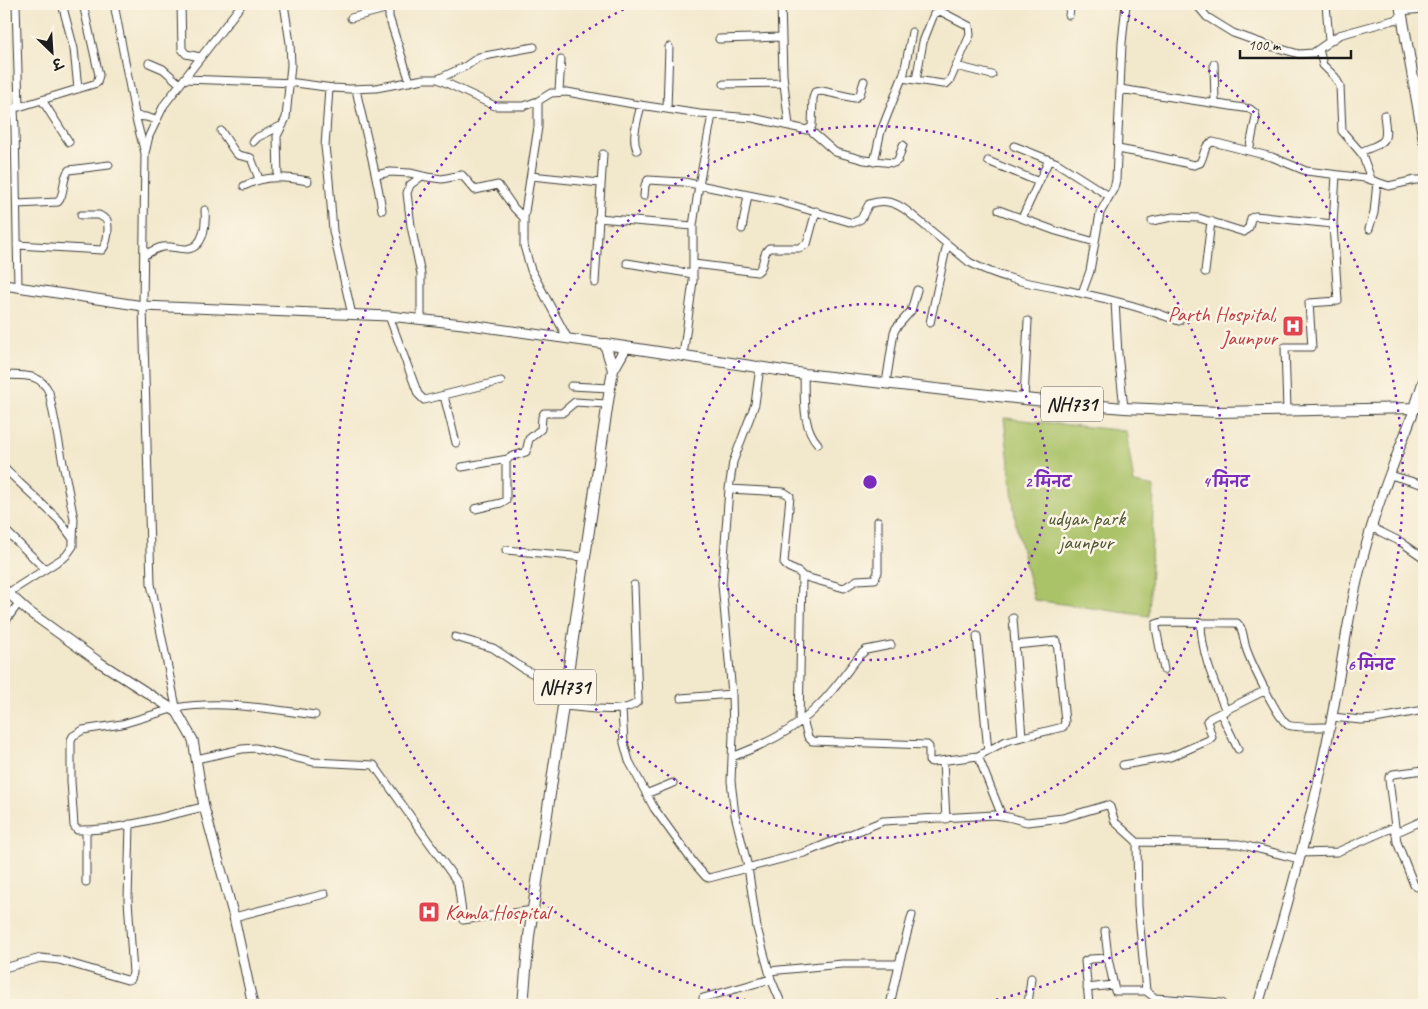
<svg xmlns="http://www.w3.org/2000/svg" width="1428" height="1009" font-family="Caveat,'Playpen Sans Deva',sans-serif">
	<rect width="100%" height="100%" fill="#fcf5e5"/>
	<filter id="ink" filterUnits="userSpaceOnUse"><feTurbulence type="fractalNoise" baseFrequency=".02" numOctaves="2"/><feDisplacementMap in="SourceGraphic" scale="10" xChannelSelector="R" yChannelSelector="G"/><feConvolveMatrix kernelMatrix="1 2 1 2 8 2 1 2 1" color-interpolation-filters="sRGB"/></filter>
	<filter id="wash" filterUnits="userSpaceOnUse"><feTurbulence type="fractalNoise" baseFrequency=".0096" numOctaves="4" result="noise"/><feDisplacementMap in="SourceGraphic" scale="20" xChannelSelector="R" yChannelSelector="G"/><feGaussianBlur stdDeviation="1.12" result="paint"/><feColorMatrix in="noise" values="0 0 0 0 0 0 0 0 0 0 0 0 0 0 0 0 0 1.4 0 .05"/><feComposite in="paint" operator="in"/></filter>
	<g filter="url(#wash)">
		<rect width="100%" height="100%" fill="#f2e8cc"/>
		<path fill="#aac268" stroke="#636f42" d="M1004,418L1126,431L1134,483L1154,487L1149,616L1034,600L1016,526Z"/>
	</g>
	<g filter="url(#ink)">
		<g fill="none" stroke-linecap="round" stroke-linejoin="round">
			<g stroke="#3c3b36" stroke-width="9">
				<path id="minor" d="M16,4L19,107
					M62,4L74,49L78,89
					M114,4L136,119L145,153
					M181,4L182,49L186,54L200,57
					M389,4V17L410,82
					M781,4L783,75L789,126
					M1196,4L1207,17L1233,33L1267,45L1299,54L1313,53L1339,35L1401,18
					M1326,4L1329,41
					M1400,11L1424,9
					M1069,15L1071,4
					M351,18L389,8
					M719,39L782,37
					M1319,49L1323,65L1335,77L1340,86L1342,131L1362,154L1371,179
					M149,63L163,69L180,84
					M1214,64L1215,102
					M956,66L992,75
					M902,78L943,84H946L950,80L970,35L969,26L940,11L934,14L923,42L916,80
					M184,79L296,83L333,88L350,89L376,88L424,79H438L495,106H524L538,101L551,93L567,92L633,104L700,114L753,118L807,130L812,126L813,98L815,92L822,91L855,98L860,94L864,81
					M438,79L466,66L479,57L534,47
					M1413,82L1424,80
					M724,84L784,83
					M329,88L325,147L329,180L331,205L333,231L352,315
					M356,89C364,129 376,169 382,210
					M1120,89L1250,109L1255,113L1256,117L1249,151
					M559,91L561,60
					M42,100L69,142
					M538,101V127L524,218V246L531,270L568,339
					M4,109L19,107L97,83L99,75L83,4
					M14,109L15,128L18,287
					M667,109L669,47
					M136,116L146,117L156,120
					M809,129L835,152L864,160L894,163L898,160L903,145
					M221,131L235,152L238,155L251,158L259,179
					M253,142L258,137L283,125
					M1014,146L1057,163L1109,196
					M1118,149L1150,155L1194,165L1200,163C1205,155 1203,145 1213,142L1272,157L1306,171L1365,178L1389,186L1415,180H1424
					M637,150C631,137 638,119 641,105
					M1360,152C1387,141 1388,144 1384,115
					M988,161L1039,182
					M874,162L881,131L904,73L912,32
					M376,175L390,172L410,173L427,177L442,179L462,175L475,190L498,185L514,208L524,218
					M531,176L600,183
					M278,177L277,136L286,118L291,65L290,43L284,4
					M244,186C265,175 285,177 308,181
					M644,196L645,185L648,180L684,182L778,201L853,223L861,219L869,204C884,199 895,202 907,211L969,262C1004,281 1042,285 1080,293C1114,300 1147,309 1179,321
					M17,204L58,202C66,193 61,179 69,170L109,165
					M999,210L1056,231L1095,242
					M598,218L693,226
					M1022,218L1049,160
					M1152,221L1173,217L1199,218L1244,232L1249,227L1251,218L1255,216L1333,224
					M742,229L748,195
					M1369,229L1374,213L1377,182
					M17,245L102,250C108,243 109,228 107,220L99,215H81
					M145,255C150,252 156,248 163,247C171,246 179,249 187,249C205,247 206,223 205,210
					M627,263L693,274
					M694,264L757,272C766,266 761,254 769,248H799L807,244L816,211
					M1205,272L1211,221
					M595,283L603,154
					M1082,293L1090,271L1100,213L1114,188L1116,180L1122,43L1126,4
					M1115,301L1118,354L1124,408
					M389,316L418,394L424,400L501,381
					M421,320V274L411,226L407,193L410,185L422,176
					M930,323L947,244
					M683,356L693,281V226L699,185L712,115
					M760,367L755,404L733,462L729,489L722,584L732,694L733,735L731,781L735,815L748,867L757,928L771,979L782,1005
					M804,374C805,398 801,425 818,444
					M4,375C22,376 40,372 49,392L74,519L73,539
					M886,383L894,332L896,328L911,311L917,290
					M571,386L610,388
					M444,396L456,443
					M1024,399L1028,321
					M1287,410L1285,347H1312L1309,303L1338,301L1333,224L1336,175
					M462,467L508,459
					M4,468L59,520L73,539V546L66,556L8,593
					M1390,475L1424,485
					M729,489L784,492L790,496L784,563C788,571 798,568 802,576L799,722
					M475,509L501,503L506,500V460L510,457L526,452L529,439L541,429L542,417L544,413H562L575,402L607,404
					M1371,527L1401,542L1424,558
					M4,529L45,569
					M506,550L584,557
					M802,576L844,588L857,580L875,579L878,572V521
					M1013,618L1022,737
					M1201,622C1201,654 1214,682 1226,711
					M4,623L19,603
					M977,636L988,751
					M455,637L493,648L524,669L548,681L565,684
					M1164,670L1156,628V624L1162,622L1237,623C1244,629 1243,639 1246,648C1250,660 1278,720 1288,725C1294,728 1321,727 1330,727
					M681,698L732,694
					M563,706C582,707 626,716 638,701L634,585
					M176,708C222,700 269,709 315,715
					M172,709L122,724L83,730L73,736L71,740V781L74,826L77,830C120,831 163,816 204,807
					M622,710L624,743L629,761L654,808L693,862L706,877L709,878L804,853L883,821L995,815L1008,817L1027,822L1063,818L1107,805L1110,807L1115,822L1137,842L1239,844L1299,859
					M177,712L151,584L143,306L145,153L149,136L164,105L242,4
					M1221,714L1238,749
					M1332,717L1361,720L1375,719L1424,710
					M803,720L808,737L812,741L927,745L929,747V761L932,762L978,756L1006,741L1063,727L1065,722L1057,641L1015,645
					M978,756L1002,816
					M732,757C763,745 794,731 818,706C834,691 846,672 860,655L866,650L891,645
					M196,759L242,749L255,748L314,762L374,765L458,883L463,920L533,910
					M943,761L946,819
					M1123,765L1170,757L1209,740L1212,737L1207,721L1210,718L1266,690
					M1424,770L1393,774L1389,777V780L1397,842L1414,885L1417,887L1424,884
					M646,794L673,783
					M86,830V882
					M1395,833L1424,820
					M1137,842L1138,906L1146,991L1155,998L1222,1003
					M1300,853L1337,852L1394,827
					M234,917L325,894
					M1105,931L1108,958L1115,991H1146
					M4,968L41,958L59,960L127,980L131,979L133,973L128,900L130,824
					M769,971L842,964H899
					M1087,988L1113,985
					M703,998L771,979
					M890,1005L899,964L912,915
					M1028,1005L1031,978
					M1089,1005L1085,961L1090,959L1108,958"/>
			</g>
			<g stroke="#3c3b36" stroke-width="11">
				<path id="major" d="M4,285L143,306L389,316L463,324L605,344
					M4,589L28,611L99,662L177,712L193,740L204,807L234,917L253,1005
					M1258,1005C1286,910 1314,814 1332,716C1342,664 1348,612 1362,561C1375,508 1396,458 1415,408"/>
			</g>
			<g stroke="#3c3b36" stroke-width="12">
				<path id="highway" d="M1400,4L1424,141
					M613,370L605,344L804,374L1024,399L1124,408L1219,412L1415,408L1424,405
					M1415,408L1424,380
					M523,1005L529,936L610,388L613,370L626,347"/>
			</g>
			<use href="#minor" stroke="#fff" stroke-width="7"/>
			<use href="#major" stroke="#fff" stroke-width="9"/>
			<use href="#highway" stroke="#fff" stroke-width="10"/>
		</g>
	</g>
	<g fill="none" stroke="#7b2cbf" stroke-width="2.5" stroke-dasharray="2.5 5">
		<circle cx="870" cy="482" r="178"/>
		<circle cx="870" cy="482" r="356"/>
		<path d="M768 1005A533 533 0 0 1 632 5M1108 5A533 533 0 0 1 972 1005"/>
	</g>
	<defs>
		<g id="hospital-square" transform="scale(1.125)"><rect x="-9" y="-9" width="18" height="18" rx="4" fill="#e0444e" stroke="#fcf5e5"/><path d="M-5-5h3v3.5h4V-5h3V5h-3V1.5h-4V5h-3Z" fill="#fff"/></g>
	</defs>
	<g fill-rule="evenodd">
		<use href="#hospital-square" x="1293" y="326"/>
		<use href="#hospital-square" x="429" y="912"/>
	</g>
	<g text-anchor="middle" stroke-width="5" stroke-linejoin="round" paint-order="stroke">
		<g fill="#fcf5e5" stroke="#5f5d58" stroke-width="1">
			<rect x="1041" y="386.5" width="62" height="35" rx="4"/>
			<rect x="534" y="669.5" width="62" height="35" rx="4"/>
		</g>
		<g font-size="20" font-weight="bold" fill="#1c1c1c">
			<text x="1072" y="411">NH731</text>
			<text x="565" y="694">NH731</text>
		</g>
		<g font-size="21" fill="#be3a42" stroke="#fcf5e5" text-anchor="end">
			<text x="1277" y="321">Parth Hospital,<tspan x="1277" dy="24">Jaunpur</tspan></text>
			<text x="445" y="919" text-anchor="start">Kamla Hospital</text>
		</g>
		<g font-size="21" fill="#4e5637" stroke="#fcf5e5">
			<text x="1086" y="525">udyan park<tspan x="1086" dy="24">jaunpur</tspan></text>
		</g>
	</g>
	<circle cx="870" cy="482" r="8" fill="#7b2cbf" stroke="#fcf5e5" stroke-width="2.5"/>
	<g font-size="15" text-anchor="middle" font-weight="bold" fill="#7b2cbf" stroke="#fcf5e5" stroke-width="5" stroke-linejoin="round" paint-order="stroke">
		<text x="1048" y="487">2 मिनट</text>
		<text x="1226" y="487">4 मिनट</text>
		<text x="1371" y="670">6 मिनट</text>
	</g>
	<rect width="1428" height="1009" fill="none" stroke="#fcf5e5" stroke-width="20"/>
	<g transform="translate(52 52) rotate(155)" stroke="#fcf5e5" stroke-width="4" paint-order="stroke">
	<path d="M0-4L9 19L0 12L-9 19Z" fill="#1c1c1c"/>
	<text y="-8" font-size="14" font-weight="bold" text-anchor="middle" fill="#1c1c1c">उ</text>
	</g>
	<path d="M1240 50v8h111v-8" fill="none" stroke="#1c1c1c" stroke-width="2.5"/>
	<text x="1248" y="50" font-size="15" fill="#1c1c1c" stroke="#fcf5e5" stroke-width="4" paint-order="stroke">100 m</text>
</svg>
